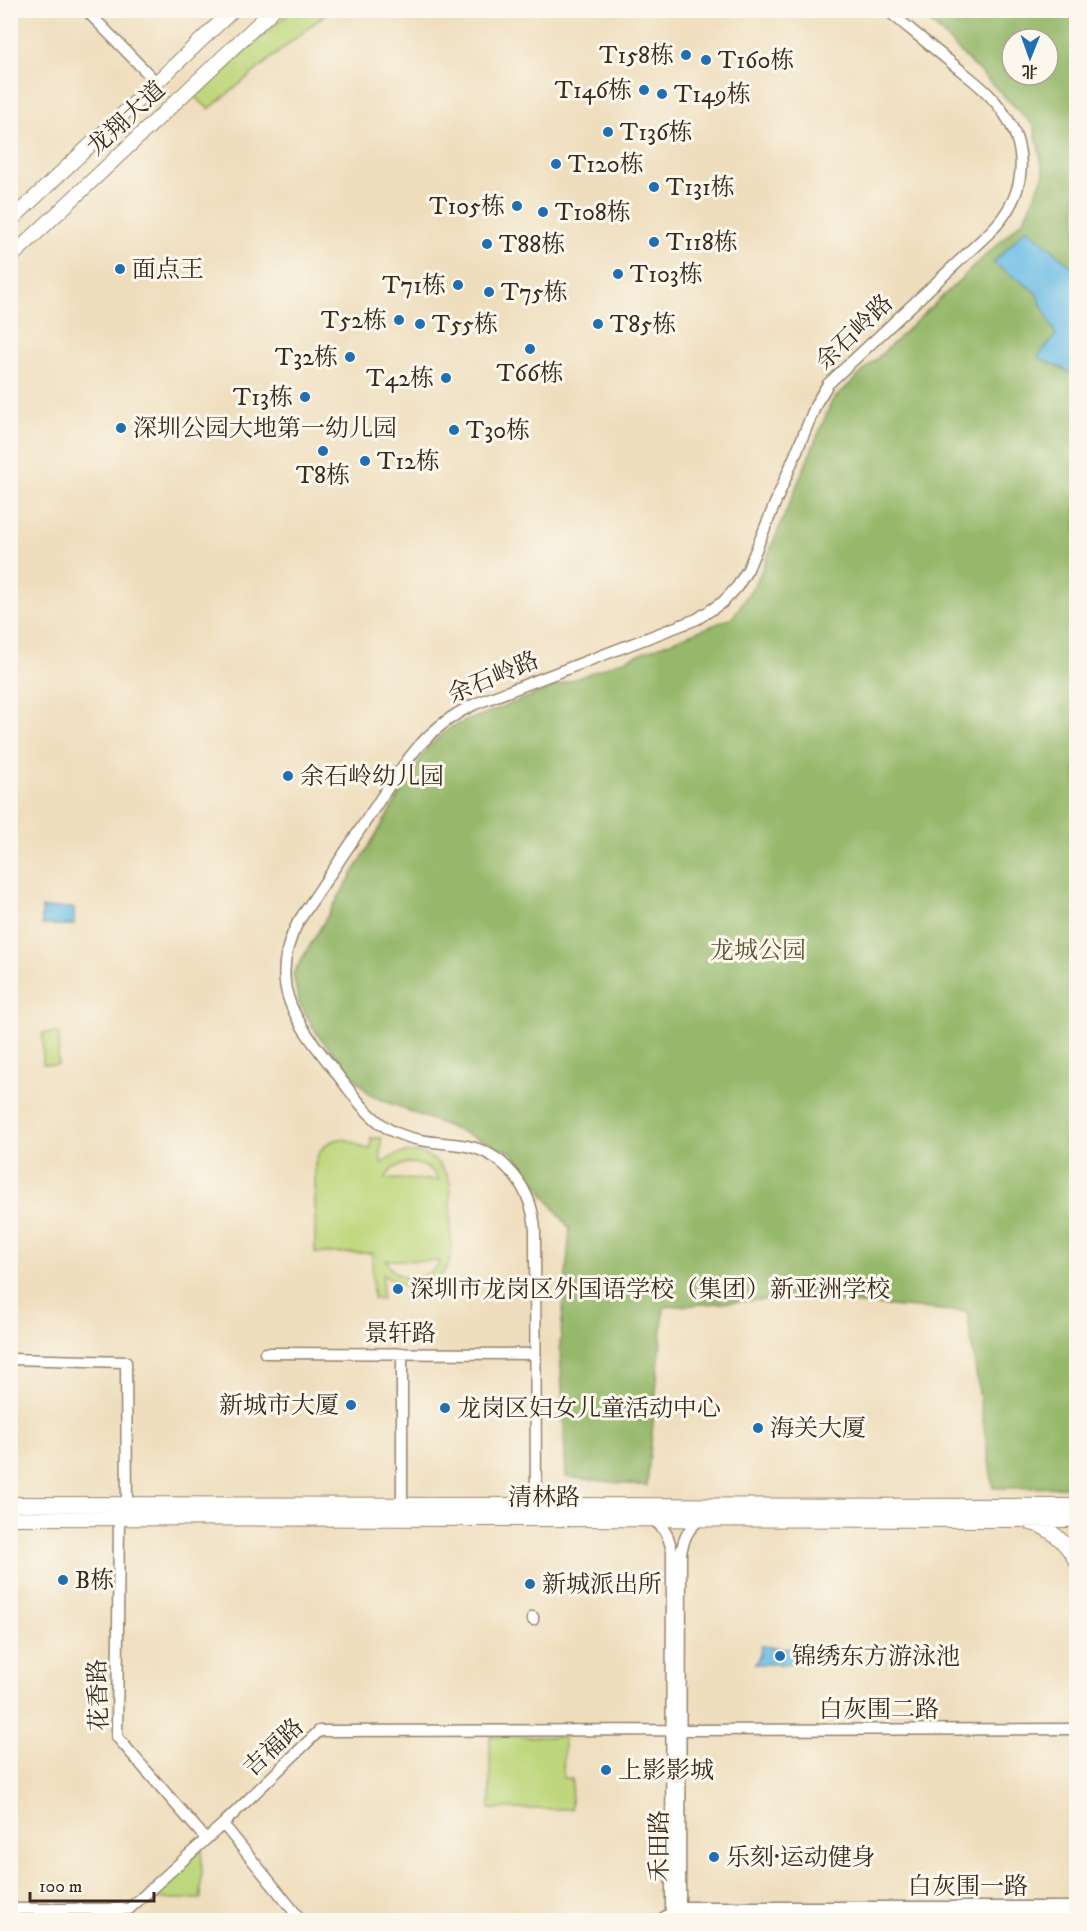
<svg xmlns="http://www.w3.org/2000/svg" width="1087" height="1931" font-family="'IM FELL DW Pica','Noto Serif SC',serif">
	<rect width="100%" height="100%" fill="#fbf7ec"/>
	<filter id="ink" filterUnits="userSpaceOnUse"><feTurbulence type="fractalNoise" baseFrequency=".0167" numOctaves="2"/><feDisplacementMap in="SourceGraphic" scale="12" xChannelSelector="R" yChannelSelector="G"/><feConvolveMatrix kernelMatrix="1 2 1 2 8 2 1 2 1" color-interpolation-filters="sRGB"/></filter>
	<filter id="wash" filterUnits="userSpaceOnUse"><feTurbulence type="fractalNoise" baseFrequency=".008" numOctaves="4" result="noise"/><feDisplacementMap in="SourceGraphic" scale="24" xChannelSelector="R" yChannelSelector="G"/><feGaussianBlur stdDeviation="1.35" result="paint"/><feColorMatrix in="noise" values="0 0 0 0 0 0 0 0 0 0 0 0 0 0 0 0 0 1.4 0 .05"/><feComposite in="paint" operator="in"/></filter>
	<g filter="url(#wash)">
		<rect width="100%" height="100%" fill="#efdebd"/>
		<path fill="#bed77b" stroke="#7c804c" stroke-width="1.5" fill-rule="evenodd" d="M291,11H329L209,109L194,96Z
			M43,1033H59L58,1065L43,1064Z
			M371,1138H381V1164C407,1143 437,1151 450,1182L451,1257C439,1293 410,1294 383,1275L382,1299L373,1298L372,1253H315V1163C320,1146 334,1133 353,1142C360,1145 362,1149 371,1149ZM406,1163C421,1163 431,1167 439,1180L385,1179L392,1169ZM386,1260L440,1261V1262C428,1283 395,1284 386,1260Z
			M490,1736L564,1737L563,1778L572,1779L571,1809H490Z
			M202,1849L201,1899H146Z"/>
		<path fill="#96b86b" stroke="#687144" stroke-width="1.5" fill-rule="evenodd" d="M919,11H1076V1487L993,1488L967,1312L787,1298L664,1307L647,1486L566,1477L560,1345L570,1229L511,1152L370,1095L318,1035L299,1003L293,974L428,747L451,727L732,618L757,581L832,401L1024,219L1044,174L1034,126ZM1012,39H1048V75H1012Z"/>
		<path fill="#69bce5" stroke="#527382" stroke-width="1.5" d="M1027,228L1076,270V375L1038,357L1056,335L1035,291L993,263Z
			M42,908H74V925H42Z
			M761,1646L782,1648L802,1647L801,1656L796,1664H755L760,1655Z"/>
	</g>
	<g filter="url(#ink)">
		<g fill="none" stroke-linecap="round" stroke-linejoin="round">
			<g stroke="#95846e" stroke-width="13">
				<path id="minor" d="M86,10L157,83
					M265,1353L535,1354
					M10,1359L126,1362L127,1504
					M402,1505V1353
					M536,1505L535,1231C533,1190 505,1151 461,1145C436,1142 414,1142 390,1130C367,1116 353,1095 337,1074C299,1024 264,988 298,922C321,888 344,854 367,819C399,772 421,729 475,704L697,619L723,602L737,587L748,569L817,402L828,384L990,232C1032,190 1030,138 990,96C978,83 962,72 948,60C928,44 908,27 887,10
					M119,1518L117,1737L206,1839
					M651,1519C665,1527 669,1536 672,1552L671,1911L676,1916
					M533,1620V1617
					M223,1824L301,1920
					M10,1909H129L223,1824L319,1731L1076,1729
					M678,1911L680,1907L681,1553C684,1538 688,1528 701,1519
					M676,1916L1076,1915
					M660,1920L680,1907H1076"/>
			</g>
			<g stroke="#95846e" stroke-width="16">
				<path id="major" d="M10,221L233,10
					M10,258L273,10
					M10,1504L1076,1506
					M10,1518L1076,1520
					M1031,1523C1052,1528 1066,1543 1076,1561"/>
			</g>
			<use href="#minor" stroke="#fff" stroke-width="10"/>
			<use href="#major" stroke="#fff" stroke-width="14"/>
		</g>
	</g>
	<g fill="#1f6fb2" stroke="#fbf7ec" stroke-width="2">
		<circle cx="686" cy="55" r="6"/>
		<circle cx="706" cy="60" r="6"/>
		<circle cx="644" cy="90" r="6"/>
		<circle cx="662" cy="94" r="6"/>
		<circle cx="608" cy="132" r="6"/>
		<circle cx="556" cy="164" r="6"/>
		<circle cx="654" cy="187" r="6"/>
		<circle cx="517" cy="206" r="6"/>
		<circle cx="543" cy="212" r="6"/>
		<circle cx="654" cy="242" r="6"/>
		<circle cx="487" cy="244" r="6"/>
		<circle cx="120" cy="269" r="6"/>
		<circle cx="618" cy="274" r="6"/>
		<circle cx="458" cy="285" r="6"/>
		<circle cx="489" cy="292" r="6"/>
		<circle cx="399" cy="320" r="6"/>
		<circle cx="420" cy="324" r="6"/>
		<circle cx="598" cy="324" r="6"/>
		<circle cx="530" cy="349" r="6"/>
		<circle cx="350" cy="357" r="6"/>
		<circle cx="446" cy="378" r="6"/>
		<circle cx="305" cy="397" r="6"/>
		<circle cx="121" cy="428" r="6"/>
		<circle cx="454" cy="430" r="6"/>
		<circle cx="323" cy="451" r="6"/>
		<circle cx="365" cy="461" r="6"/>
		<circle cx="288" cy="776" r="6"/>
		<circle cx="398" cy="1289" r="6"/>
		<circle cx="351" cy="1405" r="6"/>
		<circle cx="445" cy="1408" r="6"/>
		<circle cx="758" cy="1428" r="6"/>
		<circle cx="63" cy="1580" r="6"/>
		<circle cx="530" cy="1584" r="6"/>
		<circle cx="780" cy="1656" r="6"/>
		<circle cx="606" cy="1770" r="6"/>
		<circle cx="714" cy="1857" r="6"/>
	</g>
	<g text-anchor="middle" stroke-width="6" stroke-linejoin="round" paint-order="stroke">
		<g font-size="24" fill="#3b2a1e" stroke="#fbf7ec" text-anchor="start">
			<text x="674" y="63" text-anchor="end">T158栋</text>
			<text x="718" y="68">T160栋</text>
			<text x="632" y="98" text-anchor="end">T146栋</text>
			<text x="674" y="102">T149栋</text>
			<text x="620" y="140">T136栋</text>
			<text x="568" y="172">T120栋</text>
			<text x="666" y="195">T131栋</text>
			<text x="505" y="214" text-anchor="end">T105栋</text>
			<text x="555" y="220">T108栋</text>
			<text x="666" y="250">T118栋</text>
			<text x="499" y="252">T88栋</text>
			<text x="132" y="277">面点王</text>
			<text x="630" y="282">T103栋</text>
			<text x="446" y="293" text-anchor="end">T71栋</text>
			<text x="501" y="300">T75栋</text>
			<text x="387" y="328" text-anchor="end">T52栋</text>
			<text x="432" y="332">T55栋</text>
			<text x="610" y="332">T85栋</text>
			<text x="338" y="365" text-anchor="end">T32栋</text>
			<text x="530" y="381" text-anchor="middle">T66栋</text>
			<text x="434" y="386" text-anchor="end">T42栋</text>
			<text x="293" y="405" text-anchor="end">T13栋</text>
			<text x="133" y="436">深圳公园大地第一幼儿园</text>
			<text x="466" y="438">T30栋</text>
			<text x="377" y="469">T12栋</text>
			<text x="323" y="483" text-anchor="middle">T8栋</text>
			<text x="300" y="784">余石岭幼儿园</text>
			<text x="410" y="1297">深圳市龙岗区外国语学校（集团）新亚洲学校</text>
			<text x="339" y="1413" text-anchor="end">新城市大厦</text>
			<text x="457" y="1416">龙岗区妇女儿童活动中心</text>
			<text x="770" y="1436">海关大厦</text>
			<text x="75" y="1588">B栋</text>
			<text x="542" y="1592">新城派出所</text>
			<text x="792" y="1664">锦绣东方游泳池</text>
			<text x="618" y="1778">上影影城</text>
			<text x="726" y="1865">乐刻·运动健身</text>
		</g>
		<g font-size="24" fill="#3b2a1e" stroke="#fbf7ec">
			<text transform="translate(126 118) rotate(-43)" y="8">龙翔大道</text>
			<text transform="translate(854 332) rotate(-44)" y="8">余石岭路</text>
			<text transform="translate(493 677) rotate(-23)" y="8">余石岭路</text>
			<text x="400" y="1341">景轩路</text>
			<text x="544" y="1505">清林路</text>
			<text transform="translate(98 1695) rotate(-92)" y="8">花香路</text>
			<text x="879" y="1717">白灰围二路</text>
			<text transform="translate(273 1747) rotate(-43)" y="8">吉福路</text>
			<text transform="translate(659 1846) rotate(-90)" y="8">禾田路</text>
			<text x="968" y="1894">白灰围一路</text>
		</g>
		<g font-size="24" fill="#5c5535" stroke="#fbf7ec">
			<text x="758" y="958">龙城公园</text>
		</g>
	</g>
	<rect width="1087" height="1931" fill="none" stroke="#fbf7ec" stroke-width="36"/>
	<g transform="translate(1030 57) rotate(181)"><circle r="28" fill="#fbf7ec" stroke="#aea59a" stroke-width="1.5"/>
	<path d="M0-4.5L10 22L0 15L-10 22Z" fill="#1f6fb2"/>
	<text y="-9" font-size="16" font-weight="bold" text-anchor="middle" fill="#3b2a1e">北</text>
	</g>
	<path d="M30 1892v9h124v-9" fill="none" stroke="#3b2a1e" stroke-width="3"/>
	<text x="39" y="1892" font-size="18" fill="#3b2a1e" stroke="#fbf7ec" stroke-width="4.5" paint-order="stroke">100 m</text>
</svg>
